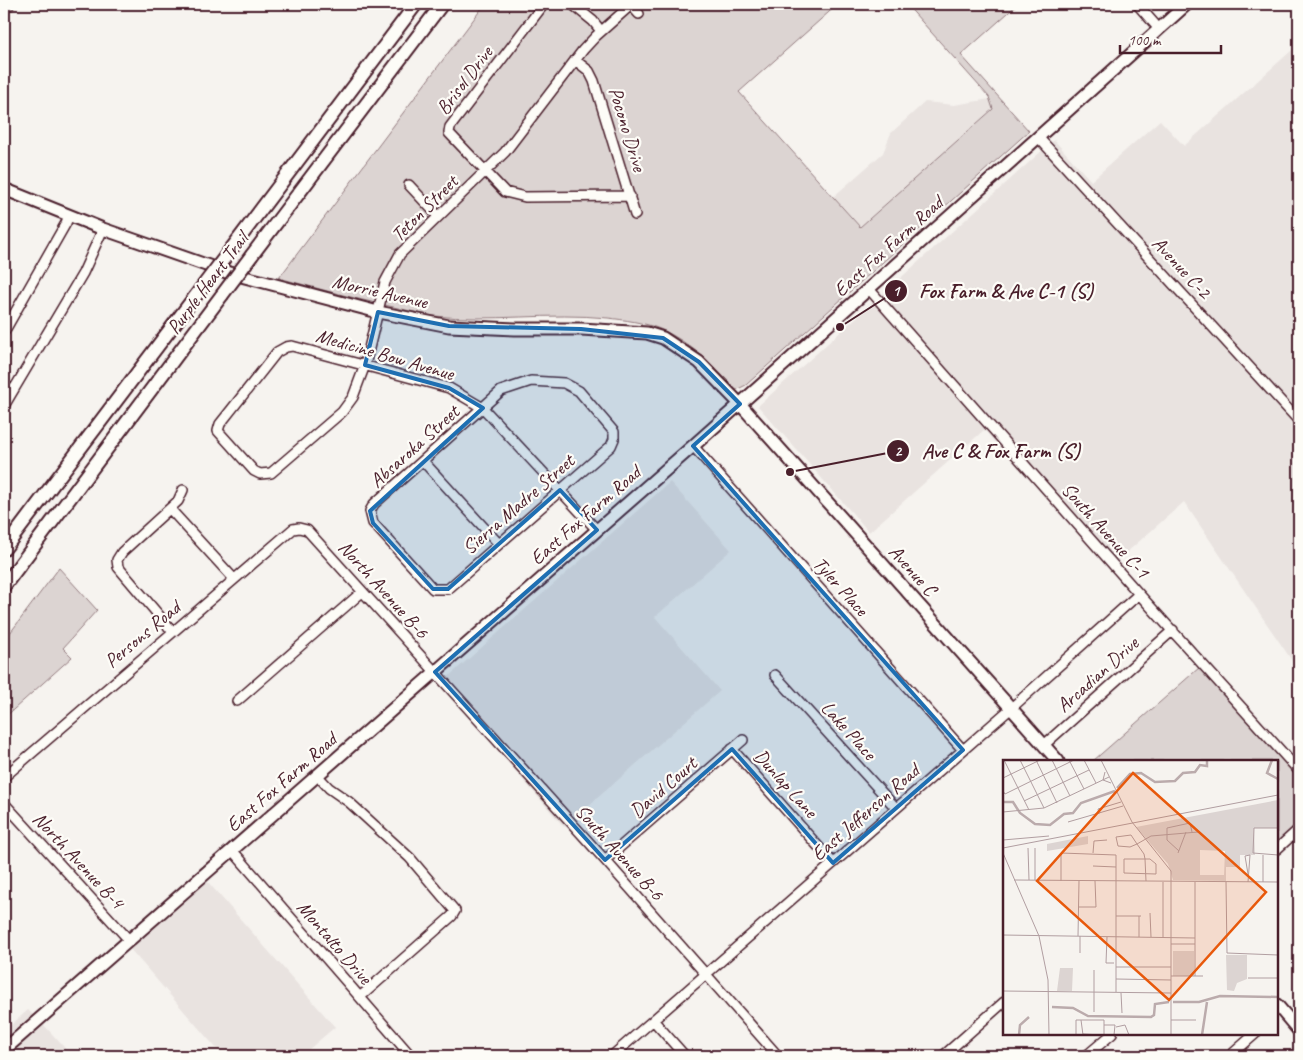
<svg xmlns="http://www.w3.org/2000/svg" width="1303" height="1060" font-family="Caveat,sans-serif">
	<rect width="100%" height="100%" fill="#f6f3ef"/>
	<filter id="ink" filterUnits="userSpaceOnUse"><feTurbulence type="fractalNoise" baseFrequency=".02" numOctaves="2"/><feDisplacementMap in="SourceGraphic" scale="10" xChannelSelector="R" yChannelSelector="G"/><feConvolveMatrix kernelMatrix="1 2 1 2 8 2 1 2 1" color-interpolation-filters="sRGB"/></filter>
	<g filter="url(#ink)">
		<path fill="#e9e3e0" d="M1299,44V671L1184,502L1110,567L984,430L869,532L758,406L1054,140L1091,181L1160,120L1184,146Z
			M990,99L993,109L860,227L833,197L883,153L891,133L925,102L954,105Z
			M670,482L731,550L655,617L720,691L564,827L440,684Z
			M207,881L335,1027L301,1056H223L130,949Z
			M28,1010L43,1024L72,1056H4V1031Z"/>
		<path fill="#dcd4d2" stroke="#937a7e" d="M485,4H838L739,92L860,227L993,109L989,97L906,4H1018L961,55L1029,131L746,385L736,390C713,366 691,342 660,329C643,322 625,320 608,318C550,312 491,322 434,316C419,314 404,309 389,306C352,298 316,288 279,278Z
			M59,568L97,610L63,648L72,657L4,718V641Z
			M1200,667L1299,779V824L1277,844V761H1093Z"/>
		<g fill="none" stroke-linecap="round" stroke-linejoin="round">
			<path stroke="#8e7378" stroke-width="2" d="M4,13L13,9L15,4"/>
			<g stroke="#4a1f2b" stroke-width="12">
				<path id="minor" d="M544,4L450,127L449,133L505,192L525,197L630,196
					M572,4L593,21L601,31
					M1137,4L1159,29
					M631,5L639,14
					M575,60L589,71L594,81L635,215
					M1038,137L1299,421
					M409,185L438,216
					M869,289L1139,594L1299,771
					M4,332L66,223L69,215
					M531,381L564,383L579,391L614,432V439L611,446L448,589H433L373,523L370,511L374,504L501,391Z
					M4,384L12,392
					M4,406L83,273L103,229
					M693,446L963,750
					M423,461L499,544
					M170,509L234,579
					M597,530L483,408L449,388L292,346L286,347L277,352L220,424L218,431L254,471L260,474L271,473L342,412L353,397L365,365L385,282L400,254L505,152L583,50L596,36L632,4
					M173,632L118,567L117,560L122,552L178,501L183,490
					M775,675L896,808
					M237,701L362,592
					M1044,745L1173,630
					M732,749L833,863
					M317,775L329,788L349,802L410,858L455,911L452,916L360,997
					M4,777L293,529L299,528L307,530L605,860L778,1056
					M4,803L129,940
					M1277,849L1299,829
					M232,850L411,1056
					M605,860L743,740
					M653,1020L685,1056
					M612,1056L1017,703L1139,594
					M943,1056L1004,1002
					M1086,1056L1112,1034
					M1230,1056L1255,1034"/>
			</g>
			<g stroke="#4a1f2b" stroke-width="15">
				<path id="major" d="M4,189L103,229L226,272L378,312L449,326L515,329H581L647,333L663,338L699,362L740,404L1058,761
					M1277,1005L1299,1031
					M4,1050L693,446L1187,4"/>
			</g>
			<g stroke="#4a1f2b" stroke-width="16">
				<path id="highway" d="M232,248L416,4
					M252,255L442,4
					M4,549L200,290
					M4,586L222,295"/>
			</g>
			<use href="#minor" stroke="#fdfcf7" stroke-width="9"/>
			<use href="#major" stroke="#fdfcf7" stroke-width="11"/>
			<use href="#highway" stroke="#fdfcf7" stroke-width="12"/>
			<g stroke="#4a1f2b" stroke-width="16" stroke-linecap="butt">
				<path id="highway-bridge" d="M200,290L232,248
					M222,295L252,255"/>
			</g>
			<use href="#highway-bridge" stroke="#fdfcf7" stroke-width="12"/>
		</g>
	</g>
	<path fill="#1f6fb2" fill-opacity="0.2" stroke="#1f6fb2" stroke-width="4" stroke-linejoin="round" d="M378,312L449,326L581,329L663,338L699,362L740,404L693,446L963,750L833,863L732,749L605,860L435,672L597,530L560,490L448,589H433L373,523L370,511L483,408L449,388L365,365Z"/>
	<g text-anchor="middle" stroke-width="4.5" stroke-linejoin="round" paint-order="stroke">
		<g font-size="20" fill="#4a1f2b" stroke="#fdfcf7">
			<text transform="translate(464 80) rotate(-53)" y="7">Brisol Drive</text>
			<text transform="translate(628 129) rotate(73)" y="7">Pocono Drive</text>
			<text transform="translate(424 208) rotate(-45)" y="7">Teton Street</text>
			<text transform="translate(888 246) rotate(-42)" y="7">East Fox Farm Road</text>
			<text transform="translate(1182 267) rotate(47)" y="7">Avenue C-2</text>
			<text transform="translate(207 283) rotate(-53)" y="7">Purple Heart Trail</text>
			<text transform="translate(380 291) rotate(13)" y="7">Morrie Avenue</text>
			<text transform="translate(385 354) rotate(16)" y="7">Medicine Bow Avenue</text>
			<text transform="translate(414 446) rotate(-42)" y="7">Absaroka Street</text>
			<text transform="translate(518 504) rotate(-41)" y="7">Sierra Madre Street</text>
			<text transform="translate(585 515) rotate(-41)" y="7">East Fox Farm Road</text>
			<text transform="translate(1106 530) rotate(48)" y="7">South Avenue C-1</text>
			<text transform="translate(913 570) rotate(48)" y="7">Avenue C</text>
			<text transform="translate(841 586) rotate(48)" y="7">Tyler Place</text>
			<text transform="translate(384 589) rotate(48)" y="7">North Avenue B-6</text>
			<text transform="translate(142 634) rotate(-40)" y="7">Persons Road</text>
			<text transform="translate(1097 674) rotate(-42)" y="7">Arcadian Drive</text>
			<text transform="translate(849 730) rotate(48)" y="7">Lake Place</text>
			<text transform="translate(281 782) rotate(-41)" y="7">East Fox Farm Road</text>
			<text transform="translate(786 783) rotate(48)" y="7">Dunlap Lane</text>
			<text transform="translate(663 787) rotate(-41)" y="7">David Court</text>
			<text transform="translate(865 812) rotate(-41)" y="7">East Jefferson Road</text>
			<text transform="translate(620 852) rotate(48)" y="7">South Avenue B-6</text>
			<text transform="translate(79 860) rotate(47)" y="7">North Avenue B-4</text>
			<text transform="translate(335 942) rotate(49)" y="7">Montalto Drive</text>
		</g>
	</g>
	<g transform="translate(1003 760)">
		<rect width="275" height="275" fill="#f6f3ef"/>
		<path d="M275,40V68H251L252,95H237V107H223V121L170,120L165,104L133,67ZM197,90L222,91L221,115H197ZM85,76V84L44,91V84ZM170,191H191V216H170ZM223,195H244V219L234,223L231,231L224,230ZM57,208H70L69,231H54Z" fill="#dcd4d2" fill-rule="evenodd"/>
		<path fill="none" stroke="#bbabac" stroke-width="2.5" d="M269,0L264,13L275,19M114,28L127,14L138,13L152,22L172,21L180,13L192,12L197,5L204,6V0M0,42H10L17,53L32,64L47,65L61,54L70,53L78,43L112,31M170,242H196L217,236L275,237M49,247L70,248L85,256L148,257L151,255L152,244L166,242M16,275L17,265L26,257M199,275L204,242"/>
		<path fill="none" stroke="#b19ea1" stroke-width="1" d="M1,0L26,50M17,0L41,48M33,0L54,43M49,0L67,36M66,0L81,29M81,0L93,23M98,0L129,62L168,111V275M102,12L100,20L108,23M0,18L37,0M0,31L2,34L71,0M21,41L86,10M0,52L41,48L106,17M96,54L95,49L118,42M65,62L120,46M275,68H251L250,93L275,95M0,80L46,76M0,88L275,35M25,88L26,120M32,88V120M176,91L164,80V68L187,63L189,72M0,93L36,176L45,220L46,275M90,93L91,81L104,80M175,93L183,72M147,99L153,104V114L121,113V99ZM90,106L113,107M11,120L275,122M58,121V93L113,95V232M143,121L142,99L141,94L134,84L128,75L113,77L115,86L127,87L134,84L148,76L195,72M223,122L224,193L275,195M245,122L247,95L242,96L245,114M260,122V95M76,147H93L92,121M147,153L148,177M113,156H138M0,175L192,178M75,176L76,121M104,177L103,203H111M136,177V156M160,178V122M168,184H192M77,193V176M113,207H168M168,216H200M192,216V122M245,218H275M113,219L168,220M0,231L168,233M118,233L119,253M91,252V210M78,260L80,275M168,260H193M101,265H112L111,275M113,267L122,265L126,275M80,274L98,275M73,275V260H101V275"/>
		<path fill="#e8590c" fill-opacity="0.15" stroke="#e8590c" stroke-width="2.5" d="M130,13L263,132L166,240L34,121Z"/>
		<rect width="275" height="275" fill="none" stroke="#4a1f2b" stroke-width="2.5"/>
	</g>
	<path fill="none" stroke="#4a1f2b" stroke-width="2" d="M840 327L896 291M790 472L898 451"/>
	<g fill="#4a1f2b" stroke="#fdfcf7" stroke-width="2">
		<circle cx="840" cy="327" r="5"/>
		<circle cx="790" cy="472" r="5"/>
		<circle cx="896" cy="291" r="12"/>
		<circle cx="898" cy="451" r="12"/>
	</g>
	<g font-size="15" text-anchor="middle" font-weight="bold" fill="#fff">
		<text x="896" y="296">1</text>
		<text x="898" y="456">2</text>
	</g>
	<g font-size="21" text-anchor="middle" font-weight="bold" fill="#4a1f2b" stroke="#fdfcf7" stroke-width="4.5" stroke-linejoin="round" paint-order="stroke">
		<text x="1006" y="298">Fox Farm &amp; Ave C-1 (S)</text>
		<text x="1001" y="458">Ave C &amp; Fox Farm (S)</text>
	</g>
	<rect width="1303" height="1060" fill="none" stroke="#fdfcf7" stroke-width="20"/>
	<rect x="10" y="10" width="1283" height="1040" fill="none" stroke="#4a1f2b" stroke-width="2" filter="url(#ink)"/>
	<path d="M1120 45v8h101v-8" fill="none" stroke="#4a1f2b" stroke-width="2.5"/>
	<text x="1128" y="45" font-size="15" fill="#4a1f2b" stroke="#fdfcf7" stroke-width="4" paint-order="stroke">100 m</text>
</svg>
